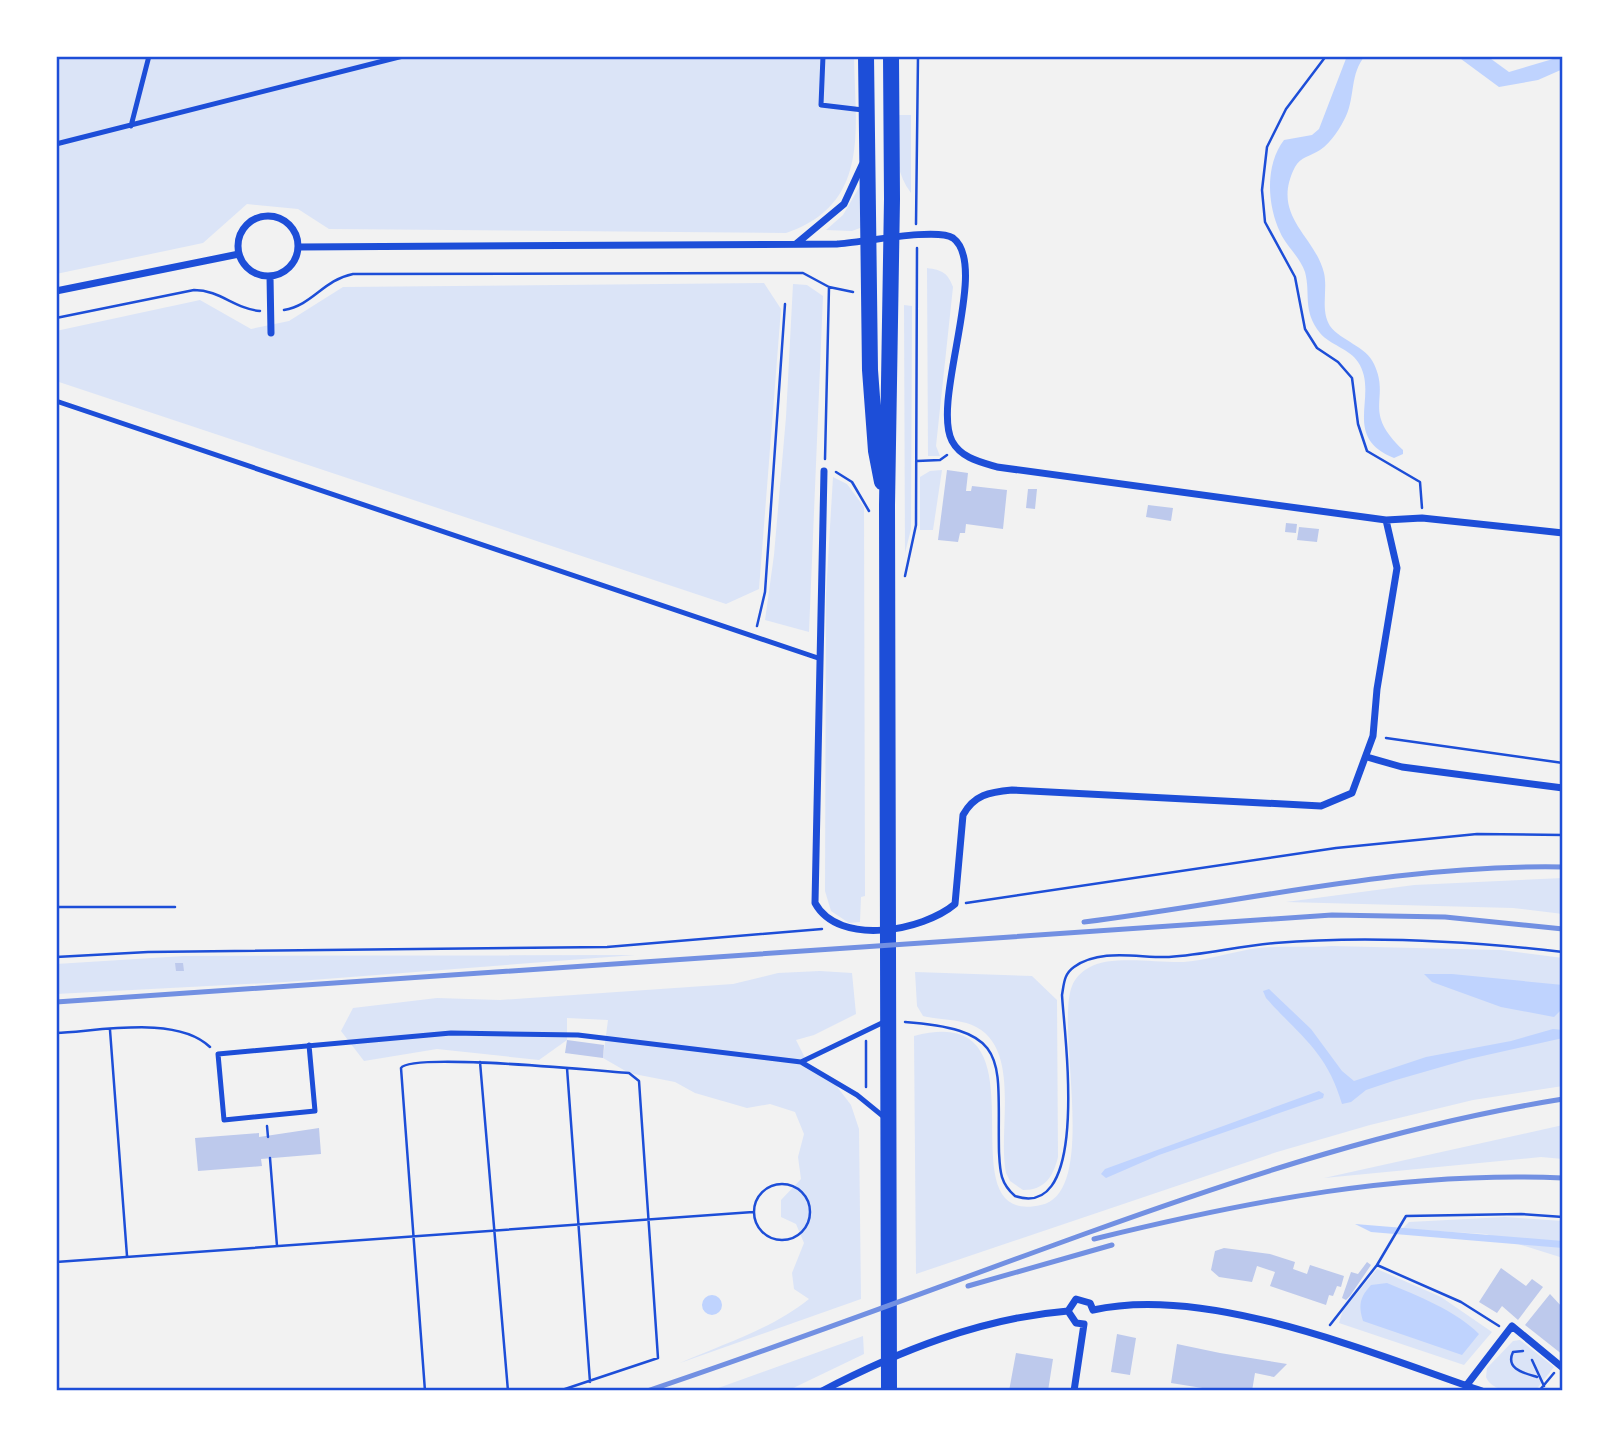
<svg xmlns="http://www.w3.org/2000/svg" width="1619" height="1447" font-family="Manrope,sans-serif">
	<rect width="100%" height="100%" fill="#f2f2f2"/>
	<path fill="#dbe4f7" d="M56,56H854C855,130 871,204 786,233L329,229L298,209L247,204L203,243L56,274Z
		M896,115H911V193C893,169 896,144 896,115Z
		M860,186V228L852,231L826,230L843,215Z
		M927,268C942,270 948,273 953,287L936,446L940,456H928Z
		M764,283L781,309L759,589L726,604L56,381V331L200,300L251,329L289,321L343,287Z
		M793,284L807,285L823,296L809,632L765,620L774,555L786,417Z
		M904,305L912,306L911,529L905,553Z
		M942,470L933,530H920V477L930,471Z
		M833,477L847,484L864,507L865,896L861,897L860,922L849,923L831,911L825,891L826,594Z
		M1563,878V914L1513,908L1286,902L1414,885Z
		M1331,946L1501,950L1563,958V1086L1473,1100L1370,1125L1277,1152L916,1274L914,1036C1057,998 937,1229 1041,1205C1100,1192 1055,1029 1072,986C1075,978 1082,971 1090,967C1111,955 1158,963 1184,962C1207,960 1229,953 1251,949C1277,945 1305,948 1331,946Z
		M635,955L286,982L56,994V964L184,956Z
		M820,971L852,973L856,1014L814,1035L796,1040L811,1070L835,1084L851,1105L859,1129L861,1299L680,1363C723,1344 772,1329 809,1299L794,1289L792,1273L804,1243L796,1224L781,1217V1200L801,1179L798,1157L804,1134L795,1112L770,1104L747,1108L695,1093L675,1082L629,1073L603,1058L608,1020L567,1018V1040L539,1060L437,1049L364,1061L341,1031L353,1008L437,998L500,1000L733,984L778,973Z
		M915,972L1032,976L1057,1000L1058,1157C1053,1177 1045,1190 1023,1190L1010,1181L1006,1173C997,1131 1023,1046 972,1025C958,1019 939,1020 923,1016L917,1006Z
		M1563,1125V1159L1541,1157L1324,1178Z
		M1505,1217L1563,1221V1258L1486,1234L1402,1229L1409,1222Z
		M1377,1269L1441,1297L1492,1332L1464,1365L1339,1323L1343,1310Z
		M863,1336L864,1354L787,1391H710Z
		M1520,1340L1554,1367L1535,1391C1519,1391 1493,1394 1486,1377L1487,1368L1513,1341Z"/>
	<path fill="#bfd3fe" d="M1347,56H1365C1350,73 1355,97 1346,116C1341,127 1331,143 1320,150C1311,156 1300,157 1295,167C1270,216 1315,235 1324,273C1328,290 1320,310 1330,326C1341,341 1366,346 1374,364C1391,400 1361,410 1403,450V454L1394,458C1340,436 1380,395 1358,362C1350,349 1330,345 1320,333C1302,310 1311,295 1305,272C1300,257 1286,246 1280,232C1267,204 1265,165 1284,140L1312,135L1319,129Z
		M1406,56H1487L1509,72L1563,56V69L1538,80L1499,87L1461,59Z
		M1424,974H1452L1563,985V1008L1554,1017L1501,1007L1432,982Z
		M1269,989L1311,1029L1342,1071L1354,1081L1426,1057L1511,1041L1553,1029L1563,1030V1038L1469,1059L1396,1080L1366,1090L1351,1102L1342,1104C1327,1052 1301,1037 1266,998L1263,991Z
		M1319,1091L1324,1094L1323,1098L1314,1101L1159,1155L1106,1178L1101,1174L1105,1169Z
		M1355,1224L1563,1241V1248L1371,1232Z
		M1387,1283C1418,1296 1455,1310 1479,1334L1462,1355L1363,1321C1358,1305 1360,1297 1371,1285Z
		M702 1305a10 10 0 1 1 20 0a10 10 0 1 1-20 0Z"/>
	<path fill="#bdc9ec" d="M947,470L968,473L966,491H971L972,486L1007,490L1003,529L966,524L965,533H960L958,542L938,540Z
		M1028,489H1037L1035,509L1026,508Z
		M1148,505L1173,508L1171,521L1146,517Z
		M1286,523L1297,524L1296,533L1285,532Z
		M1299,527L1319,529L1317,542L1297,540Z
		M175,963H183L184,971H176Z
		M567,1040L604,1045L603,1058L565,1053Z
		M319,1128L321,1154L261,1159L262,1166L198,1171L195,1138L259,1133V1137Z
		M1224,1248L1270,1254L1295,1262L1293,1269L1307,1274L1310,1265L1344,1276L1341,1287L1337,1286L1333,1296L1329,1295L1326,1305L1270,1286L1275,1272L1257,1266L1252,1282L1219,1277L1211,1270L1215,1251Z
		M1367,1262L1371,1265L1350,1296L1346,1300L1342,1298L1351,1272L1358,1274Z
		M1501,1268L1526,1286L1532,1279L1543,1287L1518,1320L1502,1306L1497,1313L1479,1302Z
		M1550,1294L1563,1308V1355L1525,1325Z
		M1117,1334L1136,1338L1130,1375L1111,1372Z
		M1177,1344L1220,1353L1287,1364L1274,1377L1255,1373L1252,1391H1221L1171,1383Z
		M1016,1353L1053,1359L1048,1391H1009Z"/>
	<g fill="none" stroke-linecap="round" stroke-linejoin="round">
		<path stroke="#1d4ed8" stroke-width="2.5" d="M1326,56L1286,109L1267,147L1262,190L1265,222L1295,277L1305,329L1317,348L1338,362L1352,378L1358,424L1367,451L1420,482L1422,508
			M916,224L918,56
			M284,310C313,305 323,280 353,274L803,273L829,287L853,292
			M56,318L194,290C220,290 235,309 260,311
			M825,459L829,287
			M917,461L940,460L947,455
			M836,472L852,482L869,511
			M905,576L916,525L917,248
			M757,626L765,592L785,304
			M1386,738L1563,763
			M966,903L1336,848L1477,834L1563,835
			M56,907H175
			M56,957L148,952L607,947L822,929
			M905,1022C1013,1030 997,1060 999,1152C1000,1171 1000,1183 1015,1196C1091,1222 1064,1033 1062,995C1064,983 1064,974 1074,967C1101,948 1138,958 1169,957C1204,955 1239,946 1275,943C1370,935 1468,941 1563,952
			M110,1030L127,1256
			M56,1033C100,1031 177,1015 210,1047
			M866,1041V1087
			M480,1062L508,1391
			M567,1068L590,1382
			M267,1126L268,1137
			M270,1158L277,1246
			M754 1212a28 28 0 1 1 56 0a28 28 0 1 1-56 0Z
			M56,1262L753,1212
			M1377,1265L1461,1302L1499,1326
			M1330,1325L1377,1265L1406,1216L1521,1214L1563,1217
			M1523,1351L1513,1352C1505,1369 1524,1373 1537,1377
			M1532,1360L1544,1386
			M425,1391L401,1068C410,1052 600,1071 629,1073L639,1081L658,1358L559,1391
			M1539,1391L1554,1373"/>
		<path stroke="#1d4ed8" stroke-width="5" d="M823,56L821,105L863,110
			M131,126L149,56
			M56,144L403,56
			M56,401L818,658
			M309,1045L315,1111L224,1120L218,1054L451,1033L578,1035L801,1062L857,1095L884,1117
			M801,1062L886,1021"/>
		<path stroke="#1d4ed8" stroke-width="7" d="M238 246a30 30 0 1 1 60 0a30 30 0 1 1-60 0Z
			M796,244L844,204L862,165
			M298,247L837,244C860,243 937,227 953,238C990,265 931,400 952,441C961,458 980,462 997,467L1386,520L1422,518L1563,533
			M270,276L271,333
			M56,291L239,254
			M824,471L815,903C839,947 923,931 955,904L963,815C974,795 989,792 1012,790L1321,806L1352,793L1373,736L1377,689L1397,568L1386,520
			M1367,757L1402,767L1563,788
			M1093,1310C1208,1284 1373,1354 1482,1391
			M1068,1311L1076,1299L1090,1303L1093,1310
			M1068,1311L1076,1323L1084,1324
			M1466,1386L1512,1326L1563,1368
			M822,1391C899,1351 981,1318 1068,1311
			M1074,1391L1084,1324"/>
		<path stroke="#1d4ed8" stroke-width="16" d="M866,56L870,370L876,451L882,482
			M889,1391L887,505L892,199L891,56"/>
		<path stroke="#7290e2" stroke-width="5" d="M1084,922C1243,902 1401,864 1563,867
			M56,1002L1332,915L1445,917L1563,929
			M1094,1239C1248,1201 1404,1171 1563,1178
			M968,1286L1112,1245
			M647,1391C796,1341 943,1285 1090,1232C1246,1176 1400,1125 1563,1099"/>
	</g>
	<rect width="1619" height="1447" fill="none" stroke="#ffffff" stroke-width="116"/>
	<rect x="58" y="58" width="1503" height="1331" fill="none" stroke="#1d4ed8" stroke-width="2.5"/>
</svg>
